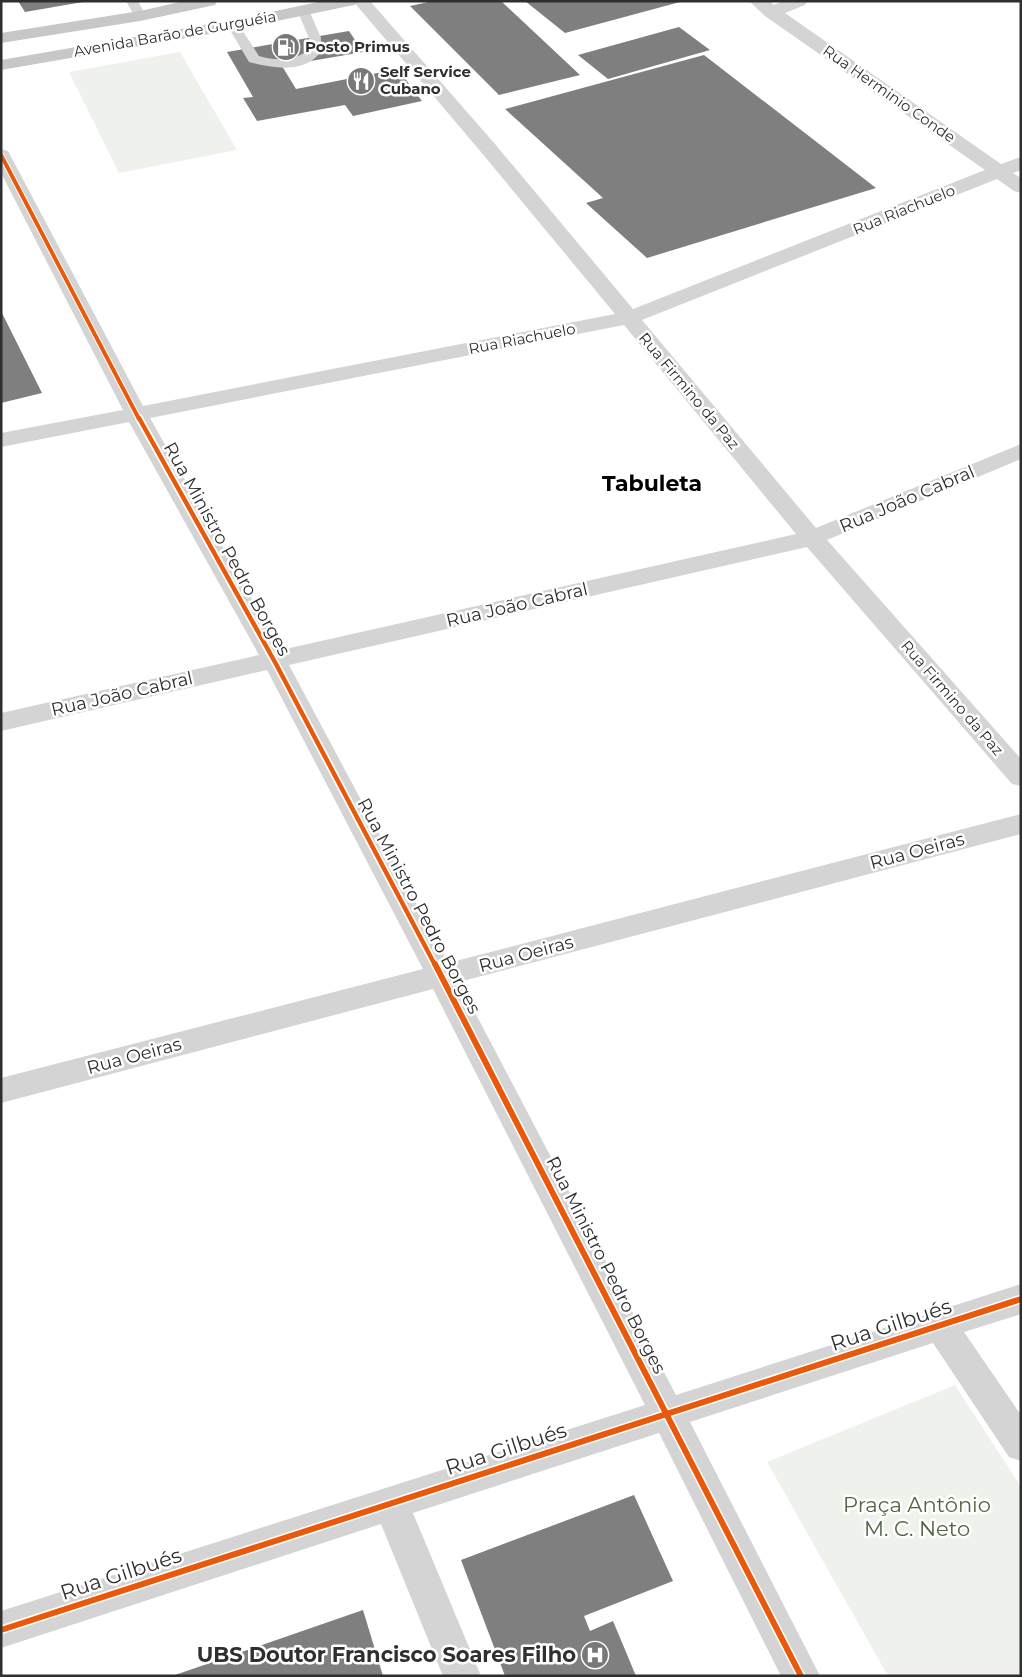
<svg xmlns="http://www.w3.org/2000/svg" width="1022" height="1677" font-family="Montserrat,sans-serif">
	<rect width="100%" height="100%" fill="#fff"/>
	<path fill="#eff2ec" d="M180,52L237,150L119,173L69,72Z
		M955,1385L1021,1487V1676H888L767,1462Z"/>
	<path fill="#7f7f7f" d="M18,1H83V2L25,12Z
		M433,1H501L580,75L499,95L410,6Z
		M525,1H680V2L565,33Z
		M679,27L710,50L608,79L578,55Z
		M349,31L363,52L282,66L296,89L398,69L422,101L353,116L345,105L257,121L243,98L253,97L227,52Z
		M704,55L876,188L647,258L586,203L603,198L505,109Z
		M1,311L42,393L1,403Z
		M634,1495L673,1581L584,1616L590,1631L613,1621L636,1676H505L461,1560Z
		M363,1610L383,1676H175V1675Z"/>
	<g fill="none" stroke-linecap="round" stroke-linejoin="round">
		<path fill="#d4d4d4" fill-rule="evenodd" d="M126,1H138L146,16L144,19H136Z
			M303,6L309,10L321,38L320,53C303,74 272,68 249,62L227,25L229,22H237L259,56C277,61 291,61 308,51L309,38L297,10Z"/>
		<path fill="#d4d4d4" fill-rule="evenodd" d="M353,1H370L495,144L633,309L985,170L765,16L749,1H769L774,5L783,1H807L805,5L785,13L1001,164L1021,157V170L1013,173L1021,178V193L1014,191L997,179L642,320L816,528L1021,444V459L827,540L1021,759V786L1012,784L807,547L289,665L448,963L1021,814V834L459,982L676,1395L1021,1284V1314L964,1332L1021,1415V1461L1009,1457L933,1343L690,1422L820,1676H781L659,1433L413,1513L481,1676H443L381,1524L1,1648V1611L645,1405L433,989L1,1103V1078L423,969L267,670L1,731V713L259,655L129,422L1,447V433L123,410L1,173V149L8,151L143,406L615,314L481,152ZM624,325L796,534L281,650L150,418Z"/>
		<path fill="#c7c7c7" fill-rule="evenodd" d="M184,1H217L215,5L140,21L1,43V33L140,11Z
			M323,1H357L355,5L349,6L233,30L1,70V60L233,20Z"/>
		<g stroke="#fff" stroke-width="6">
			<path id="cycleway-far2" d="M1,155L139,419"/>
		</g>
		<g stroke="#fff" stroke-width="8">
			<path id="cycleway-far1" d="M139,418L276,664L435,965"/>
		</g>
		<g stroke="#fff" stroke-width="9">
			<path id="cycleway" d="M435,964L801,1676
				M1,1630L1021,1299"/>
		</g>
		<use href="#cycleway-far2" stroke="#e8590c" stroke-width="4"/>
		<use href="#cycleway-far1" stroke="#e8590c" stroke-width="4.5"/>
		<use href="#cycleway" stroke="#e8590c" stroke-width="6"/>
	</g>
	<defs>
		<g id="fuel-disc" transform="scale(1.4375)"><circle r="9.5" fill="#787878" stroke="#fff"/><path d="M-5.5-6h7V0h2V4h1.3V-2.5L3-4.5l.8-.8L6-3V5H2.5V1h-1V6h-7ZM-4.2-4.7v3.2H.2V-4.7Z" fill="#fff"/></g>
		<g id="restaurant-disc" transform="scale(1.4375)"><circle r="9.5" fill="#787878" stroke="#fff"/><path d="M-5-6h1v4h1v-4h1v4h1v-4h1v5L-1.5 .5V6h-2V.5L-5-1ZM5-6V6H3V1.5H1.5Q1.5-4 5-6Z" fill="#fff"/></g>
		<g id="hospital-disc" transform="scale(1.4375)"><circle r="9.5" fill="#787878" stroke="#fff"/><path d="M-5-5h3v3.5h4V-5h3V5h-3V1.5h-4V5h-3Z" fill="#fff"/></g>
	</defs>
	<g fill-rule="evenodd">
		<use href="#fuel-disc" x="286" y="47"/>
		<use href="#restaurant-disc" x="361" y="81"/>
		<use href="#hospital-disc" x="595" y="1655"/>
	</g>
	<g text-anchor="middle" stroke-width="5" stroke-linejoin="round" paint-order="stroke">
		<g font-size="15" fill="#2f2f2f" stroke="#fff">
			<text transform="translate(175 34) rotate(-10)" y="5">Avenida Barão de Gurguéia</text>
			<text transform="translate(889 94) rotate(35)" y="5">Rua Herminio Conde</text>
			<text transform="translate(904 210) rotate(-22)" y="5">Rua Riachuelo</text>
			<text transform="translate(522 339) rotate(-11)" y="5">Rua Riachuelo</text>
			<text transform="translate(689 391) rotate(50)" y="5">Rua Firmino da Paz</text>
			<text transform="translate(952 698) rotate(49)" y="5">Rua Firmino da Paz</text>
		</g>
		<g font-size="15" font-weight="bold" fill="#2f2f2f" stroke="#fff" text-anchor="start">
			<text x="305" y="52">Posto Primus</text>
			<text x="380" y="77">Self Service<tspan x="380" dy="17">Cubano</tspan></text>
		</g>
		<g font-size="18" fill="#2f2f2f" stroke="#fff">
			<text transform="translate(907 499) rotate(-23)" y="6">Rua João Cabral</text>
			<text transform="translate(227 549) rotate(61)" y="6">Rua Ministro Pedro Borges</text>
			<text transform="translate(517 605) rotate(-13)" y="6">Rua João Cabral</text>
			<text transform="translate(122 694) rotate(-13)" y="6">Rua João Cabral</text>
			<text transform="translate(917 851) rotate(-15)" y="6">Rua Oeiras</text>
			<text transform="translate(419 906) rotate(62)" y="6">Rua Ministro Pedro Borges</text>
			<text transform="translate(526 954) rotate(-15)" y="6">Rua Oeiras</text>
			<text transform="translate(134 1056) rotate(-15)" y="6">Rua Oeiras</text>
			<text transform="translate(606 1265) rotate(63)" y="6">Rua Ministro Pedro Borges</text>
		</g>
		<g font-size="21" fill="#2f2f2f" stroke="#fff">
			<text transform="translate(891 1325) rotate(-18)" y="7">Rua Gilbués</text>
			<text transform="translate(506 1449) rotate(-18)" y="7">Rua Gilbués</text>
			<text transform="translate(121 1574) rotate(-18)" y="7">Rua Gilbués</text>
		</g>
		<g font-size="21" fill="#526542" stroke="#fff">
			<text x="917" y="1512">Praça Antônio<tspan x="917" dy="24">M. C. Neto</tspan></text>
		</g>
		<g font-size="21" font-weight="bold" fill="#2f2f2f" stroke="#fff" text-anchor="end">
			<text x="576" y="1662">UBS Doutor Francisco Soares Filho</text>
		</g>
		<g font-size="22" font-weight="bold" fill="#000" stroke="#fff">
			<text x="652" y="491">Tabuleta</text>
		</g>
	</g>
	<rect width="1022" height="1677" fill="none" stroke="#2f2f2f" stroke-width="5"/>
</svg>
